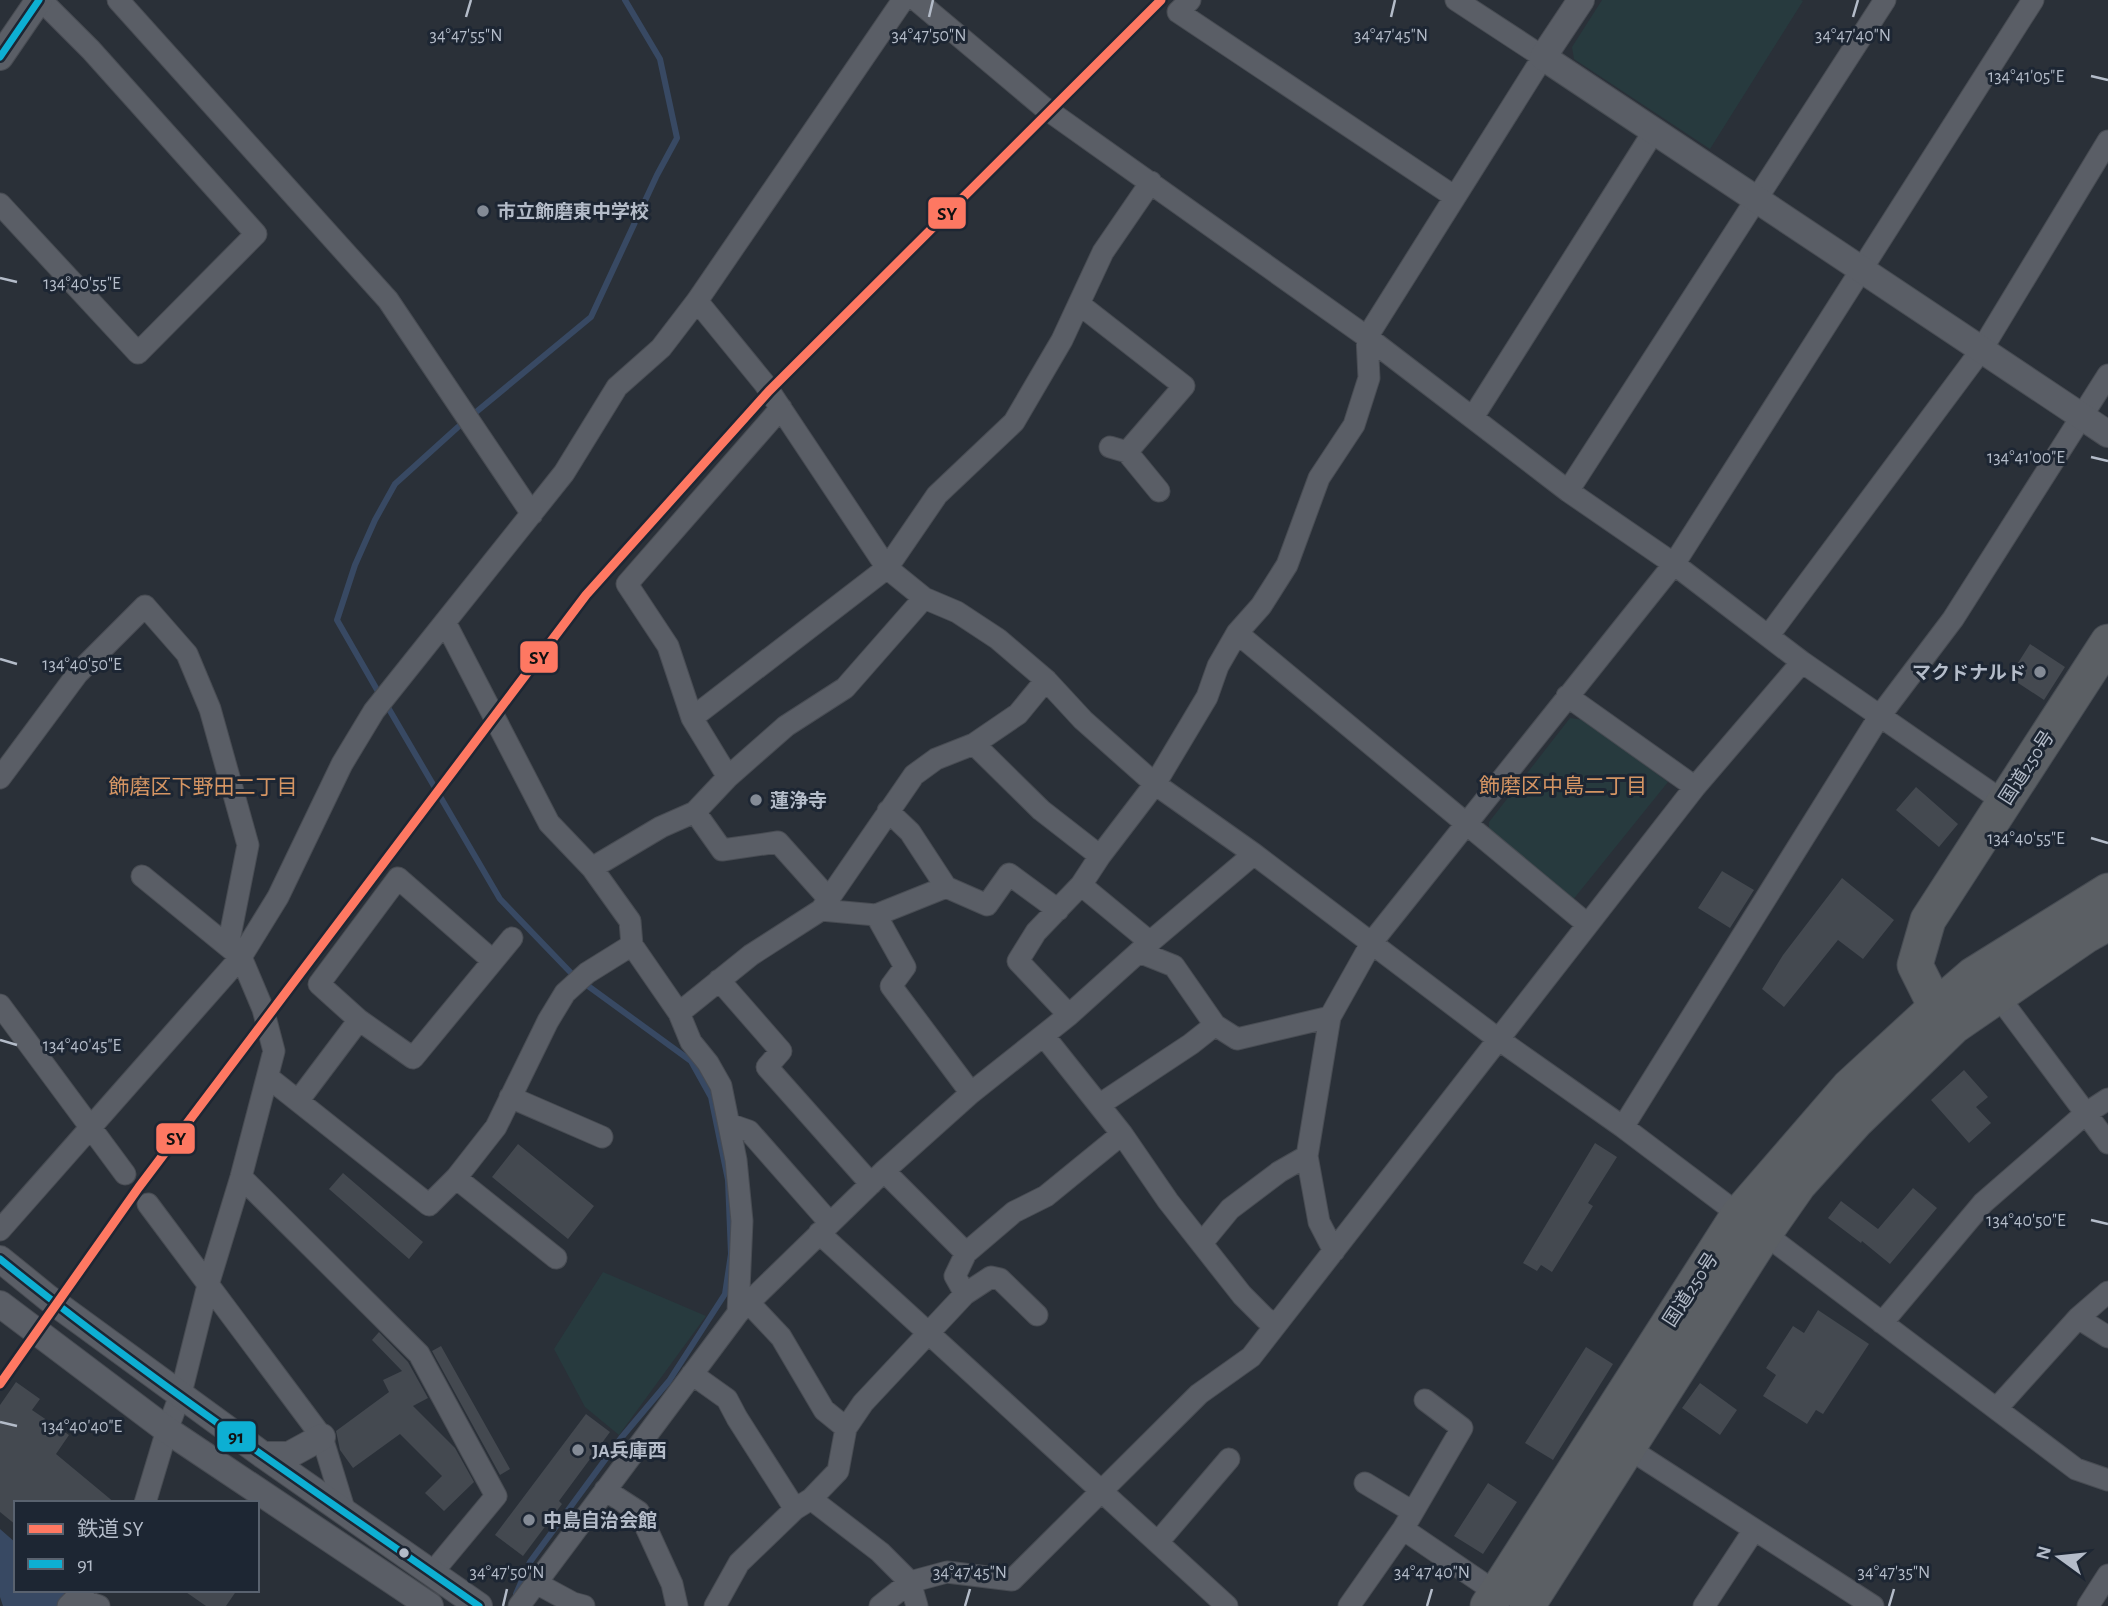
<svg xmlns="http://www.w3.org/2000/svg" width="2108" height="1606" font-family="'Alegreya Sans','Noto Sans JP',sans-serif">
	<rect width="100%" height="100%" fill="#2a3038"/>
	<path fill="#273a3e" d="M1602,0H1801L1803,1L1710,149L1574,59L1572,47Z
		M1570,718L1584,720L1668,782L1572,901L1489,835V822Z
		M603,1272L706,1316L619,1435L585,1407L554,1349Z"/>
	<path fill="#384963" d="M0,1529L16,1543V1590H62L72,1606H3L0,1597Z"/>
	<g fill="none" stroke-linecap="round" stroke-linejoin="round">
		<path stroke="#384963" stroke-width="6" d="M380,695L337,620L355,565L375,520L395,484L458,427L591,317L657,175L677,138L660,59L625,0
			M386,704L500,899L573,975L691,1061L711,1097L728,1180L731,1254L725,1294L669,1381L621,1438L530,1562L516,1594"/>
	</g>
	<path fill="#444950" d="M2030,644L2065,667L2044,700L2009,677Z
		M1916,787L1958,824L1939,847L1896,810Z
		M1722,871L1754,890L1730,928L1698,908Z
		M1842,878L1894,920L1863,959L1838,940L1784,1007L1762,989L1783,955Z
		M1964,1070L1988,1097L1976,1107L1991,1123L1969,1143L1931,1100Z
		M1595,1143L1617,1157L1588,1203L1593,1206L1552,1272L1541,1265L1537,1271L1523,1263Z
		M518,1144L594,1206L568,1239L492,1177Z
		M343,1173L423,1242L409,1259L329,1189Z
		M1913,1188L1937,1208L1890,1264L1862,1241L1861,1243L1828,1218L1841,1201L1878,1229Z
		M1818,1310L1869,1344L1823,1414L1816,1410L1807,1424L1763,1396L1776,1375L1766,1368L1793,1326L1804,1333Z
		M379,1332L408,1362L428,1398L413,1406L455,1448L474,1482L444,1511L425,1493L442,1476L400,1434L353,1468L340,1450L336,1431L389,1392L383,1380L402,1371L372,1340Z
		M441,1346L510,1469L500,1475L432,1351Z
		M1586,1347L1613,1364L1553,1460L1525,1443Z
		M16,1382L40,1399L32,1410L69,1435L56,1454L115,1503H16V1525L0,1512V1405Z
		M1700,1383L1737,1410L1720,1435L1682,1408Z
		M586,1414L610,1432L559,1501L562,1504L523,1556L495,1535Z
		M1488,1483L1517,1502L1483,1554L1454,1536Z
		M183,1590H237L226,1606H206Z"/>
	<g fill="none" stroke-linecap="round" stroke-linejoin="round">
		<g stroke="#484c53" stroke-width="23">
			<path id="minor" d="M118,0L388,300L532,514
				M916,0L1042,106L1367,337L1568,491L1674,564L1802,662L2004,802
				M1190,0L1178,12L1455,197
				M0,204L138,353L256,234L91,50L41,0
				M697,301L764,383L887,568L924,598L957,612L998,639L1046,680L1083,720L1155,784L1254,854L1498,1039L1623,1127L2076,1469L2108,1480
				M1079,304L1184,386L1127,452
				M1473,417L1654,131
				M1110,447L1127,452L1159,491
				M1568,491L1885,0
				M445,622L549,823L592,868L630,921L632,945L679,1013L691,1042L708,1063L721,1086L736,1160L742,1221L738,1313L519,1606
				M1237,633L1587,924
				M1769,635L1982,349L2108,141
				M1567,696L1695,787
				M692,718L887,568L937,495L1014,422L1062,340L1103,252L1151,182
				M974,744L1041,810L1100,856
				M728,777L692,718L668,646L627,584L781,408
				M0,778L78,673L145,606L187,654L210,709L248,845L228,946
				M888,811L910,832L946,887L987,905L1009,874L1058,910
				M695,812L722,850L778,842L829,899
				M592,868L661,827L695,812L728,777L786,726L845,688L924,598
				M142,876L241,957L263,1009L274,1051L241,1177L208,1285L181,1393L167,1430L145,1503
				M1081,885L1150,942
				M821,910L876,915L946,887
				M876,915L905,967L891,986L971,1093
				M1139,952L1174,966L1215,1025L1237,1039L1330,1017
				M719,980L781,1051L767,1067L871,1184
				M1998,996L2108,1143
				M0,1005L125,1174
				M679,1013L751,955L821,910L914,775L936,759L974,744L1018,714L1046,680
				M1069,1015L1018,961L1036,932L1081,885L1100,856L1155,784L1207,697L1218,666L1237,633L1261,606L1287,565L1319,478L1354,425L1369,378L1367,337L1543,57L1456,0
				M359,1020L413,1058L512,938
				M1044,1036L1122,1134L1168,1201L1242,1295L1266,1319L1277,1323
				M269,1078L429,1205L456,1178L496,1127L548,1021L565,993L587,973L632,945
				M510,1097L602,1137
				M298,1101L359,1020L319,984L398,878L492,960
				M1099,1105L1191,1044L1215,1025
				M729,1124L749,1131L830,1223
				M1623,1127L1879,717L1953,619L2108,375
				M884,1171L966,1253
				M241,1177L419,1354L496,1496L432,1573
				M456,1178L556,1258
				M148,1204L322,1437L345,1512
				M0,1230L241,957L278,897L342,764L374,711L564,473L617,387L661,348L697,301L903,0
				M819,1233L1227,1606
				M1202,1243L1230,1209L1279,1172L1307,1156
				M1334,1251L1319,1222L1307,1156L1330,1017L1372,942L1674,564L2033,0
				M965,1294L955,1276L966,1253L1014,1212L1046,1196L1122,1134
				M748,1302L781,1337L824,1410L846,1428
				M738,1313L884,1171L971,1093L1069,1015L1150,942L1254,854
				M2078,1318L2108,1337
				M1882,1323L1983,1203L2085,1114L2108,1099
				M692,1374L727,1399L737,1418L795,1509
				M1997,1408L2078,1318L2108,1292
				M1628,1448L1873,1606
				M1365,1483L1413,1512
				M605,1490L639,1512L672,1584L677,1606
				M811,1499L880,1552L910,1582L917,1606
				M1403,1529L1497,1593
				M1158,1542L1229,1459
				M536,1583L573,1603L584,1606
				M78,1599L99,1606
				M68,1606L84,1590
				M715,1606L739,1563L795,1509L811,1499L838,1471L846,1428L863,1403L965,1294L991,1277L1000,1279L1037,1315
				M880,1606L910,1582L947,1572L1012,1580L1199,1394L1251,1357L1695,787L1802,662
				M1349,1606L1403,1529L1462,1428L1425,1400
				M1704,1606L1754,1530
				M2088,1606L2108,1575"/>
		</g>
		<g stroke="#484c53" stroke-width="28">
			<path id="tertiary" d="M1581,0L1543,57L2108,434
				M0,57L39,0
				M0,1259L48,1298L263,1455L479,1606
				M0,1304L167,1430L430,1606
				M263,1455H289L322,1437"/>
		</g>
		<g stroke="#474c53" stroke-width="37">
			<path id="trunk" d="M1952,1024L1936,1007L1915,965L1928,920L2108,642
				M1488,1606L1739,1214L1849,1087L1936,1007L1973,975L2108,891
				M1527,1606L1764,1234L1799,1184L1855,1122L1954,1026L2085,936L2108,923"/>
		</g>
		<use href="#minor" stroke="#5a5e66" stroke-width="21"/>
		<use href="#tertiary" stroke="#5a5e66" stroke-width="26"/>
		<use href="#trunk" stroke="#5b5f64" stroke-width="35"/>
		<g stroke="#1d2633" stroke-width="12">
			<path id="bus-1" d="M0,57L39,0
				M0,1259C153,1383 318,1493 479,1606"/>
		</g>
		<use href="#bus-1" stroke="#0dafd3" stroke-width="7"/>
		<g stroke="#1d2633" stroke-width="14">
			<path id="rail-1" d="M0,1384L139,1187L586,595L769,391L1161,0"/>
		</g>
		<use href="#rail-1" stroke="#fe7862" stroke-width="9"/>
	</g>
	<path fill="none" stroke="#b4bcc9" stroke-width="2.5" d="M466,17L471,0M929,17L933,0M1391,17L1395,0M1853,17L1858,0M2091,76L2108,80M0,278L17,282M2091,457L2108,461M0,659L17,664M2091,838L2108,843M0,1040L17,1045M2091,1220L2108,1224M0,1422L17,1426M503,1606L507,1589M965,1606L970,1589M1427,1606L1432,1589M1889,1606L1894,1589"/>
	<g fill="#848b96" stroke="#1d2633" stroke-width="2.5">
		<circle cx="483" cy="211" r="7"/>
		<circle cx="2040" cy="672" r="7"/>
		<circle cx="756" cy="800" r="7"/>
		<circle cx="578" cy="1450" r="7"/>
		<circle cx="529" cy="1520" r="7"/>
	</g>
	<circle fill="#b4bcc9" stroke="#1d2633" stroke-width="2.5" cx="404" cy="1553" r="6"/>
	<g text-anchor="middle" stroke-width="6" stroke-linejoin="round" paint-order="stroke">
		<g font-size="19" font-weight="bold" fill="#b4bcc9" stroke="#1d2633" text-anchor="start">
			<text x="497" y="218">市立飾磨東中学校</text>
			<text x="2026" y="679" text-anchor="end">マクドナルド</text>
			<text x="770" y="807">蓮浄寺</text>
			<text x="592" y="1457">JA兵庫西</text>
			<text x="543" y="1527">中島自治会館</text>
		</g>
		<g font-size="19" fill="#b4bcc9" stroke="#1d2633">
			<text transform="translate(2026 767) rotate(-57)" y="7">国道250号</text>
			<text transform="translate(1690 1289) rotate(-57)" y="7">国道250号</text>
		</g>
		<g font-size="21" fill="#d59563" stroke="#1d2633">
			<text x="1563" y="793">飾磨区中島二丁目</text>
			<text x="203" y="794">飾磨区下野田二丁目</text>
		</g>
	</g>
	<g font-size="18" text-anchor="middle" fill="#b4bcc9" stroke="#1d2633" stroke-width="6" stroke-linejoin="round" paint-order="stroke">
		<text x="1853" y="41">34°47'40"N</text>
		<text x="466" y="41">34°47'55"N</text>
		<text x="929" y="41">34°47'50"N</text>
		<text x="1391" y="41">34°47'45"N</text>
		<text x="2026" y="82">134°41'05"E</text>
		<text x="82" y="289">134°40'55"E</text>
		<text x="2026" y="463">134°41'00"E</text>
		<text x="82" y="670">134°40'50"E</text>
		<text x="2026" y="844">134°40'55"E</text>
		<text x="82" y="1051">134°40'45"E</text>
		<text x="2026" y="1226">134°40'50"E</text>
		<text x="82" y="1432">134°40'40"E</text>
		<text x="507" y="1578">34°47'50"N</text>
		<text x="970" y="1578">34°47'45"N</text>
		<text x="1432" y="1578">34°47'40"N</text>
		<text x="1894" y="1578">34°47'35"N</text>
	</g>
	<g stroke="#1d2633" stroke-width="2.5">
		<rect x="927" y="196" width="40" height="34" rx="7" fill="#fe7862"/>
		<rect x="519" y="640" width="40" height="34" rx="7" fill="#fe7862"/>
		<rect x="155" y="1122" width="41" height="33" rx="7" fill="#fe7862"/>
		<rect x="216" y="1420" width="41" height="33" rx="7" fill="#0dafd3"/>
	</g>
	<g font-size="19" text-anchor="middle" font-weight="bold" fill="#111">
		<text x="947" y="220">SY</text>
		<text x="539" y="664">SY</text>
		<text x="176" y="1145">SY</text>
		<text x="236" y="1443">91</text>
	</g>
	<rect x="14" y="1501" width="245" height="91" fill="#1d2633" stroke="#59626f" stroke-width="2"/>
	<rect x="28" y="1524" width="35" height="10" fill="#fe7862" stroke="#59626f" stroke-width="2"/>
	<text x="77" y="1536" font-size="21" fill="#b4bcc9">鉄道 SY</text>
	<rect x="28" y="1559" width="35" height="10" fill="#0dafd3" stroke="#59626f" stroke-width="2"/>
	<text x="77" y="1571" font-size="21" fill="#b4bcc9">91</text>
	<g transform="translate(2059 1557) rotate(285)" stroke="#1d2633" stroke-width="5" paint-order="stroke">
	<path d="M0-5L12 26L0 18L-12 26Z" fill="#b4bcc9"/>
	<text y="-10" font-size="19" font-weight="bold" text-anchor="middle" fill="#b4bcc9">N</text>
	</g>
</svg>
